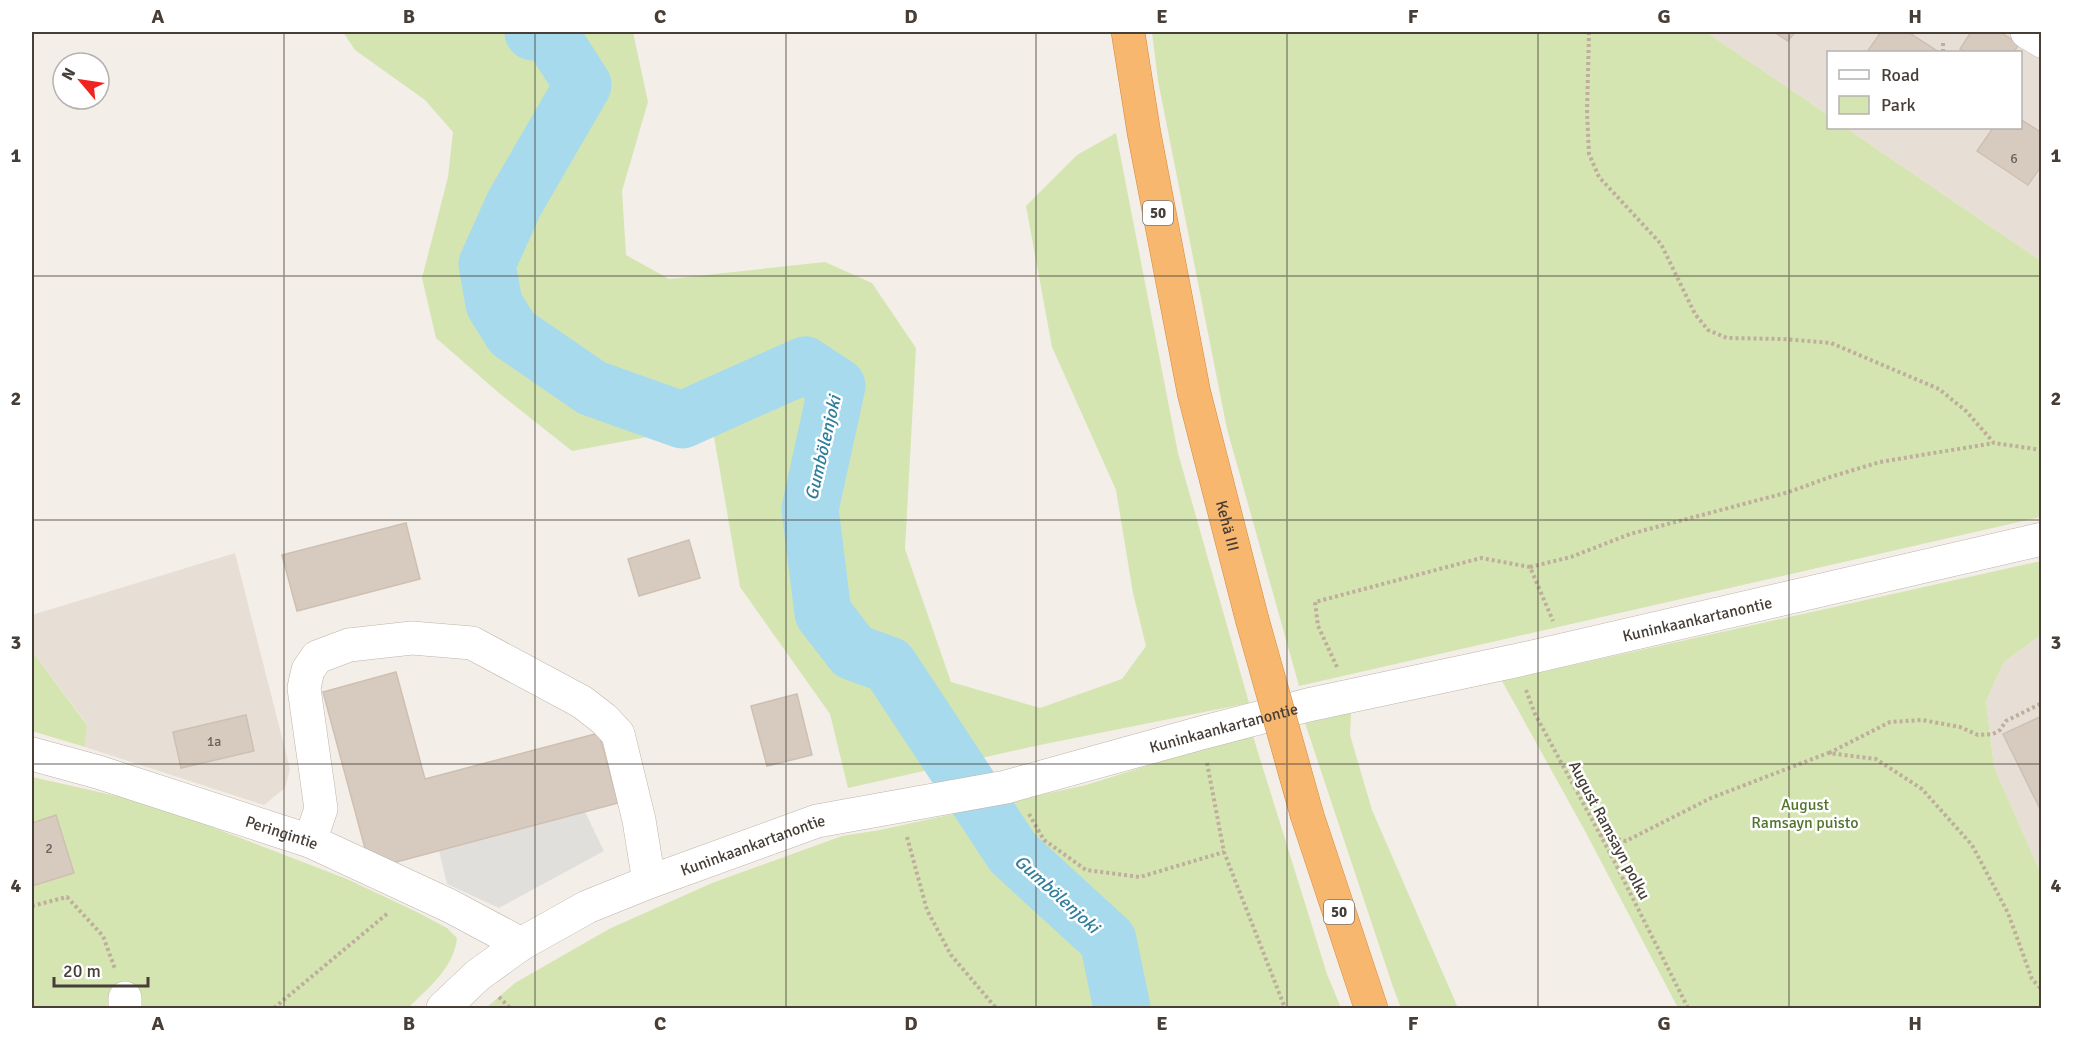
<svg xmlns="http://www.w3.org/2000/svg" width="2073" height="1040" font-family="Signika,sans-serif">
	<rect width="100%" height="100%" fill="#f3eee8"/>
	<path fill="#e7dfd6" d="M1706,32H2041V261L1846,128H2020V52H1828V115Z
		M235,553L290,769L285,788L264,805L85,747L87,724L32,651V615Z
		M2041,635V874L1994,767L1986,701L2004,662Z"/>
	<path fill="#d5e5b2" d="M343,32H633L648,102L622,191L626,255L669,279L825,262L872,283L916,348L905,549L951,682L1040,708L1122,679L1146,646L1133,593L1116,490L1052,347L1026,206L1077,155L1116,133L1178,453L1249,703L1035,746L848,788L830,714L740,587L712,425L572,451L499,393L436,338L422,278L448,177L453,132L425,100L355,50Z
		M1152,32H1706L1828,115V128H1846L2041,261V517L1299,686L1227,429L1158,81Z
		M2041,561V635L2004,662L1986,701L1994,767L2041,874V1008H1678L1585,831L1502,681Z
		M32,651L87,725L85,747L32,731Z
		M1351,713L1350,735L1372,810L1458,1008H1401L1393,987L1305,723Z
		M1252,733L1327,974L1341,1008H486L515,983L609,929L712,883L842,836L880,830L1086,785Z
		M32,777L152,804L347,879L419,913L447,928L457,938C454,968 428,988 408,1008H32Z"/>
	<path fill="#e1dfdc" d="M585,812L604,851L499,908L447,884L439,851Z"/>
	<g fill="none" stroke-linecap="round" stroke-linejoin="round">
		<path stroke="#a7daed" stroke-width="57" d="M533,32H549L583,85L514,204L487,264L494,304L512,333L592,388L682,420L805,365L837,386L810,509L823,613L853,652L889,665L1013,853L1108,940L1122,1008"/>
	</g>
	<path fill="#d7cbc0" stroke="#cfbfb1" stroke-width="1.5" d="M1774,32H1795L1788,41Z
		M1881,32H1908L1939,52H1867Z
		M1971,32H2000L2019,44L2014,52H1966L1960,49Z
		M2020,119L2042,133V165L2028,185L1977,151L1993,128H2020Z
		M406,523L420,579L297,611L282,555Z
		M689,540L700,578L639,596L628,559Z
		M396,672L425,779L599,733L618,803L389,864L366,852L323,692Z
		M797,694L812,755L767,766L751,706Z
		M246,715L254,751L181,768L173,732Z
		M2042,716V813L2003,734Z
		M56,815L74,873L32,886V823Z"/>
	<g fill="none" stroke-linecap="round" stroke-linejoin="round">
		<g stroke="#beb4aa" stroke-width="34">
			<g id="minor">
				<path d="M2027,32L2042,41"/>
				<path id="s1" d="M32,754L98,772L310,841L450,906L521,944"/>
				<path d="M310,841L321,809L304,688L308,670L317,657L349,645L412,638L472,643L582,702L604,719L618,734L639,820L649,882"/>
				<path d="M125,998V1008"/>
				<path id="s2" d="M443,1008L478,975L521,944L587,907L649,882L817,821L1006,787L1201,733L1308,705L1519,660L2042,539"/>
			</g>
		</g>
		<g stroke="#d6893e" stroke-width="34">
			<g id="highway">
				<path id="s3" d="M1128,32L1144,133L1194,393L1252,619"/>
				<path d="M1307,815L1371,1008"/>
			</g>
		</g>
		<path stroke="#bfae9c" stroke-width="4" stroke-dasharray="3 3" stroke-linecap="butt" d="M1589,32L1587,112L1589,154L1599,177L1661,244L1695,314L1708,330L1727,338L1782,339L1831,343L1939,389L1966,411L1994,443L2042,450
			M1943,52V43
			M1530,567L1571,557L1630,534L1789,492L1830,477L1880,462L1994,443
			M1337,667L1318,626L1315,602L1481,558L1530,567L1553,621
			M1526,690L1535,714L1609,851L1688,1008
			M1829,753L1890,722L1922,720L1960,727L1978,735L1993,734L2000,730L2006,721L2042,703
			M1207,763L1224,852L1285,1008
			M1029,814L1044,840L1086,870L1140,877L1224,852
			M1600,835L1626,841L1711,798L1828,753L1876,759L1922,789L1972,845L2008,913L2032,979L2042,990
			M907,837L927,910L951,955L996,1008
			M32,906L67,897L103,936L115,969
			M499,997L510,1008
			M274,1008L388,913"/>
		<use href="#minor" stroke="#fff" stroke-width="33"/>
		<use href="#highway" stroke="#f7b76e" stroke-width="33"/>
		<g stroke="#d6893e" stroke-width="34" stroke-linecap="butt">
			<path id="highway-bridge" d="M1252,619L1307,815"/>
		</g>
		<use href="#highway-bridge" stroke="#f7b76e" stroke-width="33"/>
	</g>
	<path fill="none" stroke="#463e37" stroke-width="1.5" stroke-opacity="0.55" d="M284,32V1008M535,32V1008M786,32V1008M1036,32V1008M1287,32V1008M1538,32V1008M1789,32V1008M32,276H2042M32,520H2042M32,764H2042"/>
	<g text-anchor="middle" stroke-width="5" stroke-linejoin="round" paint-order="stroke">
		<g font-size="14" fill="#6a6159">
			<text x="2014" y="163">6</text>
			<text x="214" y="746">1a</text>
			<text x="49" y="853">2</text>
		</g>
		<g fill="#fff" stroke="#7e7873" stroke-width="1.5">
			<rect x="1143" y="201" width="30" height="24" rx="4.5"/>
			<rect x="1324" y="900" width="30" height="24" rx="4.5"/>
		</g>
		<g font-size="15" font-weight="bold" fill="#463e37">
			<text x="1158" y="218">50</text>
			<text x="1339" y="917">50</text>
		</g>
		<g font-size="16" fill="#463e37" stroke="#fff">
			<text dy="6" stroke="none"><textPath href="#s3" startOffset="504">Kehä III</textPath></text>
			<text dy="6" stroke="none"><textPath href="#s2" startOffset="1326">Kuninkaankartanontie</textPath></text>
			<text dy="6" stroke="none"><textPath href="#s2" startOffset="840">Kuninkaankartanontie</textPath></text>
			<text transform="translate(1610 830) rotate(62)" y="6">August Ramsayn polku</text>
			<text dy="6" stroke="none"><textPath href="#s1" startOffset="262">Peringintie</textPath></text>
			<text dy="6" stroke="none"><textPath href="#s2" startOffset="354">Kuninkaankartanontie</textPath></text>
		</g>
		<g font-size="16" fill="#52752c" stroke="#fff">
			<text x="1805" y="810">August<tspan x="1805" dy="18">Ramsayn puisto</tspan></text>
		</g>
		<g font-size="18" font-style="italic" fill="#307f9d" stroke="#fff">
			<text transform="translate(823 448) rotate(-77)" y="6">Gumbölenjoki</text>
			<text transform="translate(1057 894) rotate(42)" y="6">Gumbölenjoki</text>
		</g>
	</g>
	<rect width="2073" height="1040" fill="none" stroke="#ffffff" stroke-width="66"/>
	<rect x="1827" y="51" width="195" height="78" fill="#ffffff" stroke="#b5b2af" stroke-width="1.5"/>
	<rect x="1839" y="70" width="30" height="9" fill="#ffffff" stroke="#b5b2af" stroke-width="1.5"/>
	<text x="1881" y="81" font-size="18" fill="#463e37">Road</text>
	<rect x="1839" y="96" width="30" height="18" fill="#d5e5b2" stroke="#b5b2af" stroke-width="1.5"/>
	<text x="1881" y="111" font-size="18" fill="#463e37">Park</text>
	<g transform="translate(81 81) rotate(299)"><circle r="28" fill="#ffffff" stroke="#b5b2af" stroke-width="1.5"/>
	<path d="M0-4.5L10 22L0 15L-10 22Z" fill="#f02421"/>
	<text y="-9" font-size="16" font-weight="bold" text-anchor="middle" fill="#463e37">N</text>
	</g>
	<path d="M54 977v9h94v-9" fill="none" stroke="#463e37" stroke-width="3"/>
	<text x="63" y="977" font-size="18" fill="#463e37" stroke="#ffffff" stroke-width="4.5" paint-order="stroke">20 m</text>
	<rect x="33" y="33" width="2007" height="974" fill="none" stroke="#463e37" stroke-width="2"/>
	<g font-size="20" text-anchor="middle" font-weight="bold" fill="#463e37">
		<text x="158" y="23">A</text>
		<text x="409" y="23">B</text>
		<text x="660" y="23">C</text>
		<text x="911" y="23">D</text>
		<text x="1162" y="23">E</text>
		<text x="1413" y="23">F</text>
		<text x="1664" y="23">G</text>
		<text x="1915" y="23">H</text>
		<text x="16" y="162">1</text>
		<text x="2056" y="162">1</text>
		<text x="16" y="405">2</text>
		<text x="2056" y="405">2</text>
		<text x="16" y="649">3</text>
		<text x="2056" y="649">3</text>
		<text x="16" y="892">4</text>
		<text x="2056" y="892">4</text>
		<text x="158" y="1030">A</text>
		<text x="409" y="1030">B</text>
		<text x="660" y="1030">C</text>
		<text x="911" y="1030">D</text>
		<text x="1162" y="1030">E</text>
		<text x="1413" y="1030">F</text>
		<text x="1664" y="1030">G</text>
		<text x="1915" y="1030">H</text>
	</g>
</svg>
